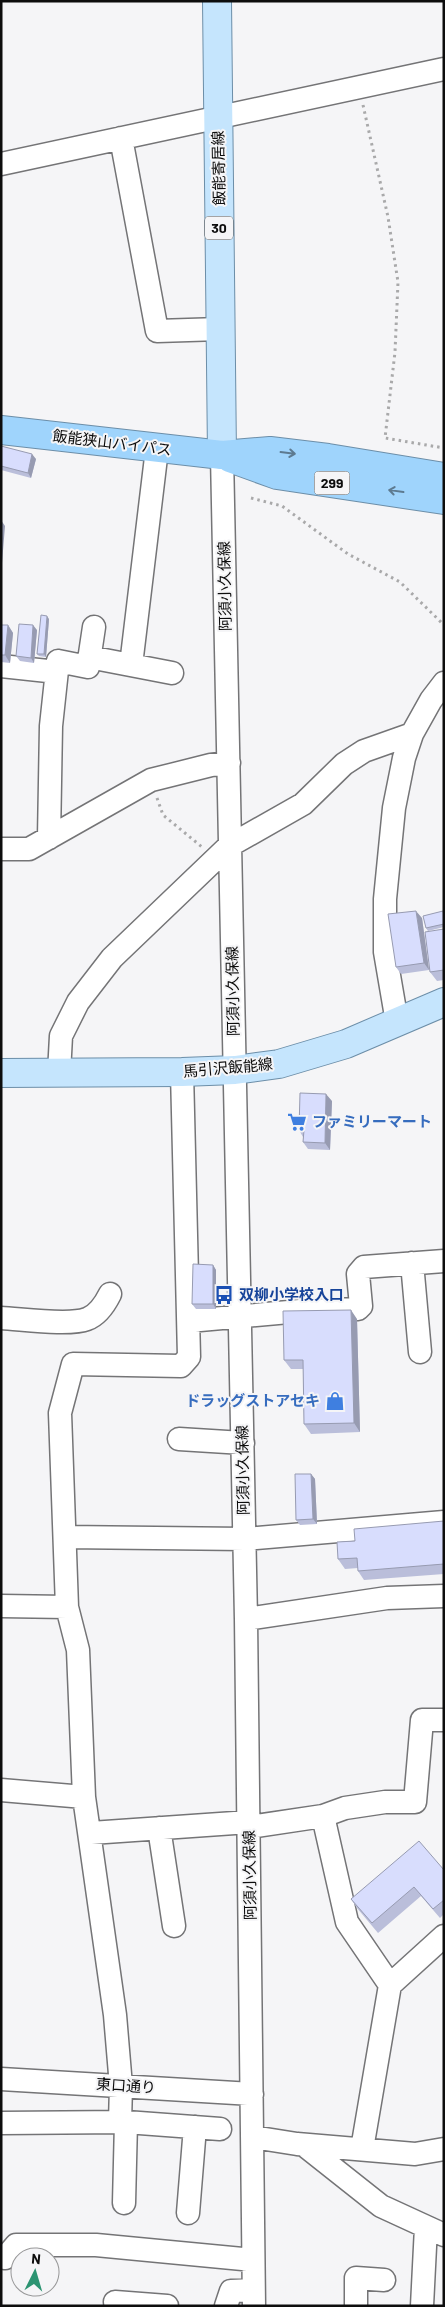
<svg xmlns="http://www.w3.org/2000/svg" width="445" height="2307" font-family="Barlow,'Noto Sans JP',sans-serif">
	<rect width="100%" height="100%" fill="#f5f5f7"/>
	<g fill="none" stroke-linecap="round" stroke-linejoin="round">
		<g stroke="#747476" stroke-width="25">
			<path id="minor" d="M121,138L157,331L220,329
				M1,164L444,69
				M222,455L246,1619L254,2306
				M89,657L172,673
				M131,665L157,449
				M1,666L57,672
				M49,838L51,726L58,661L88,667L94,627
				M1,849H29L151,780L211,765L229,763
				M397,1022L385,952V899L394,808L404,758L412,734L431,700L444,683
				M59,1073L61,1036L78,1002L112,958L229,846L303,804L344,764L364,751L412,734
				M412,1263L420,1352
				M1,1318C22,1319 69,1326 87,1319C98,1315 105,1304 110,1294
				M189,1321L300,1311L358,1309L361,1306L358,1274L364,1267L444,1261
				M179,1439L243,1443
				M65,1537L245,1539L444,1522
				M1,1606L67,1607
				M246,1619L387,1598L444,1596
				M1,1790L84,1797
				M323,1816L347,1922L390,1985
				M249,1827L323,1816L345,1808L385,1802H415L422,1720H444
				M159,1828L174,1926
				M91,1833L249,1822
				M1,2079L252,2094
				M120,2122L121,2086L115,2015L84,1797L78,1650L67,1607L60,1413L73,1364L181,1366L189,1357L182,1072
				M1,2123L126,2122L220,2129
				M253,2137L297,2144L415,2154L444,2149
				M304,2145L381,2206L444,2235
				M362,2149L390,1985L444,1936
				M124,2203L126,2122
				M188,2213L195,2127
				M1,2257L5,2258L16,2245H96L253,2260
				M115,2302L167,2306
				M226,2306L231,2291L253,2290
				M356,2306V2278L384,2280
				M422,2306L426,2227"/>
		</g>
		<g stroke="#6c8ea8" stroke-width="30">
			<path id="major" d="M217,1L222,455
				M1,1073L182,1072L235,1070L279,1064L346,1044L444,1002"/>
		</g>
		<g stroke="#6c8ea8" stroke-width="30">
			<path id="highway" d="M1,430L222,455L270,451L328,458L444,477
				M230,458L277,475L444,500"/>
		</g>
		<path stroke="#a9a9aa" stroke-width="3" stroke-dasharray="2.5 4" stroke-linecap="butt" d="M363,105L388,217L398,282L395,352L385,438L444,448
			M251,498L282,506L348,554L400,582L444,625
			M157,798L163,815L202,847"/>
		<use href="#minor" stroke="#fff" stroke-width="22"/>
		<use href="#major" stroke="#c5e5fd" stroke-width="28"/>
		<use href="#highway" stroke="#9fd4fc" stroke-width="28"/>
	</g>
	<path fill="#babeda" d="M1,446L36,459L31,478L1,470Z
		M49,619L46,657L39,656L37,654Z
		M1,625H8L13,633L10,663L1,662Z
		M37,630L34,663L20,661L16,656Z
		M443,911L444,913V927L428,931L426,928Z
		M422,918L429,970L401,974L396,967Z
		M444,929V980L437,981L430,972Z
		M332,1101L330,1150L308,1149L303,1142V1137L299,1130Z
		M213,1265L216,1270V1309H196L192,1304Z
		M357,1319L360,1432L311,1434L304,1424L303,1369H291L284,1360Z
		M311,1474L315,1479L317,1524L300,1525L296,1520Z
		M444,1521V1574L364,1580L358,1571V1568L345,1569L338,1559L355,1541Z
		M444,1870V1914L440,1918L421,1896L378,1933L357,1908L351,1899Z"/>
	<path fill="#979bb1" d="M32,454L36,459L31,478L28,473Z
		M1,520L5,526L2,563L1,562Z
		M47,616L49,619L46,657L44,654Z
		M8,625L13,633L10,663L5,655Z
		M33,625L37,630L34,663L31,658Z
		M416,911L422,918L429,970L424,963Z
		M326,1094L332,1101L330,1150L325,1143Z
		M213,1265L216,1270V1309L213,1304Z
		M351,1310L357,1319L360,1432L354,1423Z
		M311,1474L315,1479L317,1524L313,1519Z"/>
	<path fill="#d8ddfd" stroke="#979bb1" d="M1,446L32,454L28,473L1,466Z
		M41,615L47,616L44,654H37Z
		M19,624L33,625L31,658L16,656Z
		M1,625H8L5,655H1Z
		M416,911L424,963L396,967L388,914Z
		M443,911L444,916V924L426,928L423,916Z
		M444,929V970L430,972L425,932Z
		M300,1093L326,1094L325,1143L303,1142L304,1130H299Z
		M193,1264L213,1265V1304H192Z
		M351,1310L354,1423L304,1424L303,1360H284L283,1311Z
		M295,1474H311L313,1519L296,1520Z
		M444,1521V1564L358,1571L357,1558L338,1559L337,1542L355,1541L354,1529Z
		M419,1841L444,1870V1900L433,1909L414,1887L372,1923L351,1899Z"/>
	<defs><path id="oneway-shaft" d="M-6 0H5M1.5-3L5.5 0L1.5 3" fill="none" stroke-width="1.6" stroke-linecap="round" stroke-linejoin="round" transform="scale(1.25)"/></defs>
	<g stroke="#5d7a90">
		<use href="#oneway-shaft" transform="translate(288 453) rotate(7)"/>
		<use href="#oneway-shaft" transform="translate(396 491) rotate(-172)"/>
	</g>
	<defs>
		<g id="supermarket-bare" transform="scale(1.5)"><path d="M-6-5.5h2.5l.6 2H6L4.5 2H-2.5L-4.4-4H-6ZM-1.5 3.2a1.3 1.3 0 1 0 .1 0ZM3 3.2a1.3 1.3 0 1 0 .1 0Z" fill="#3f7fe0" stroke="#f5f5f7" stroke-width="2.5" paint-order="stroke"/></g>
		<g id="bus-bare" transform="scale(1.5)"><path d="M-5-6H5V4H4V6H2V4H-2V6H-4V4H-5ZM-3.5-4V0h7V-4ZM-3.5 1.2v1.5H-2V1.2ZM2 1.2v1.5H3.5V1.2Z" fill="#1a4fb4" stroke="#f5f5f7" stroke-width="2.5" paint-order="stroke"/></g>
		<g id="shop-bare" transform="scale(1.5)"><path d="M-5-2.5h2.3a2.7 3.5 0 0 1 5.4 0H5L5.5 6h-11ZM-1.5-2.5h3a1.5 2.3 0 0 0-3 0Z" fill="#3f7fe0" stroke="#f5f5f7" stroke-width="2.5" paint-order="stroke"/></g>
	</defs>
	<g fill-rule="evenodd">
		<use href="#supermarket-bare" x="297" y="1122"/>
		<use href="#bus-bare" x="224" y="1295"/>
		<use href="#shop-bare" x="335" y="1401"/>
	</g>
	<g text-anchor="middle" stroke-width="4" stroke-linejoin="round" paint-order="stroke">
		<g fill="#f5f5f7" stroke="#535353" stroke-width="1">
			<rect x="205" y="216.5" width="28" height="23" rx="4"/>
			<rect x="314.5" y="471.5" width="35" height="23" rx="4"/>
		</g>
		<g font-size="14" font-weight="bold" fill="#0d0d0d">
			<text x="219" y="233">30</text>
			<text x="332" y="488">299</text>
		</g>
		<g font-size="15" fill="#0d0d0d" stroke="#f5f5f7">
			<text transform="translate(219 168) rotate(-91)" y="5">飯能寄居線</text>
			<text transform="translate(112 443) rotate(7)" y="5">飯能狭山バイパス</text>
			<text transform="translate(225 586) rotate(-91)" y="5">阿須小久保線</text>
			<text transform="translate(233 991) rotate(-91)" y="5">阿須小久保線</text>
			<text transform="translate(228 1068) rotate(-5)" y="5">馬引沢飯能線</text>
			<text transform="translate(243 1470) rotate(-91)" y="5">阿須小久保線</text>
			<text transform="translate(250 1875) rotate(-91)" y="5">阿須小久保線</text>
			<text transform="translate(126 2086) rotate(4)" y="5">東口通り</text>
		</g>
		<g font-size="15" font-weight="bold" fill="#366cbe" stroke="#f5f5f7" text-anchor="start">
			<text x="312" y="1127">ファミリーマート</text>
			<text x="320" y="1406" text-anchor="end">ドラッグストアセキ</text>
		</g>
		<g font-size="15" font-weight="bold" fill="#164399" stroke="#f5f5f7" text-anchor="start">
			<text x="239" y="1300">双柳小学校入口</text>
		</g>
	</g>
	<rect width="445" height="2307" fill="none" stroke="#0d0d0d" stroke-width="5"/>
	<g transform="translate(35 2272) rotate(5)"><circle r="24" fill="#f5f5f7" stroke="#989899"/>
	<path d="M0-4L9 19L0 12L-9 19Z" fill="#2c9472"/>
	<text y="-8" font-size="14" font-weight="bold" text-anchor="middle" fill="#0d0d0d">N</text>
	</g>
</svg>
